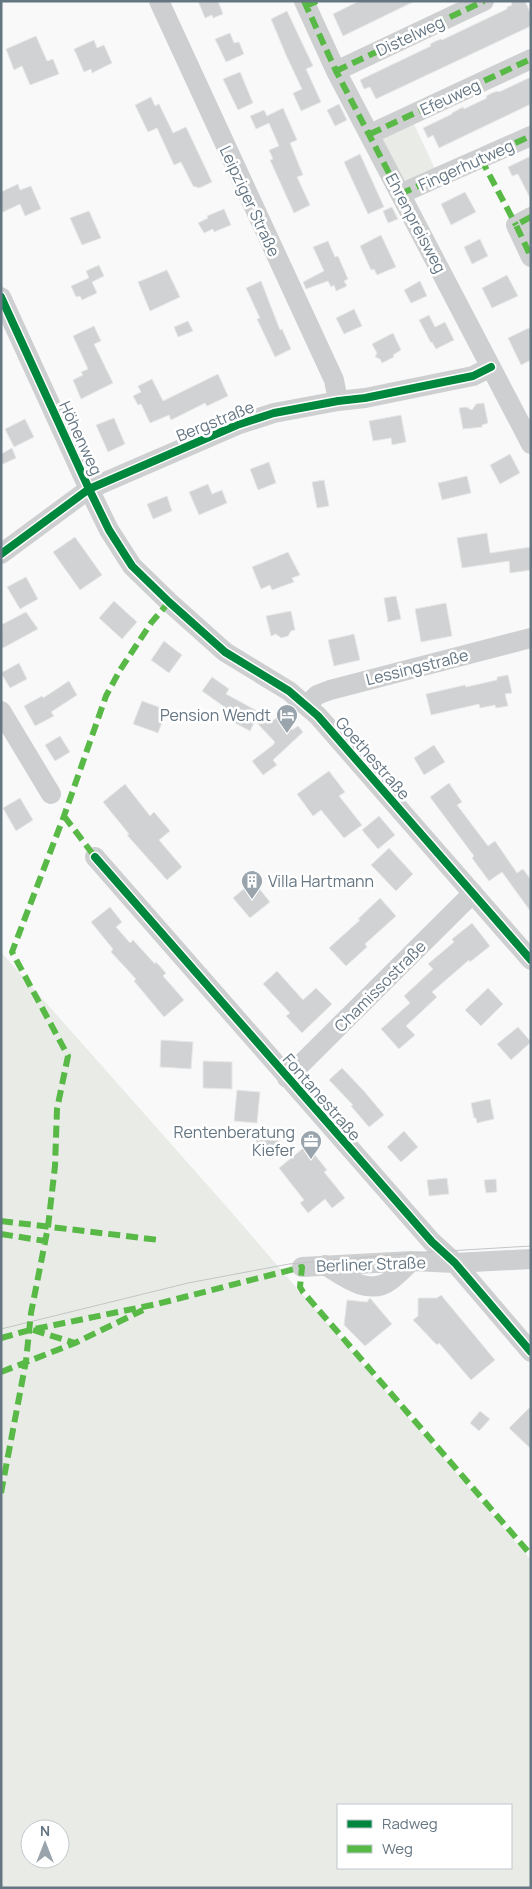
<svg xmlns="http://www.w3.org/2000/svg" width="532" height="1889" font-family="Manrope,sans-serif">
	<rect width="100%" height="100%" fill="#f9f9f9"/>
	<path fill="#e8ebe6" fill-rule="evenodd" d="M412,120L436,171L402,182L383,139Z
		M1,952L226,1206L531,1560V1888H1ZM338,1805H511V1868H338ZM30,1829H60V1859H30Z"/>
	<path fill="#d0d2d3" stroke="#e8e8e8" d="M198,1H218L223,14L213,18L212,15L205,18Z
		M359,1H415L343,36L333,14Z
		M511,1H525L531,14V26L376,99L370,87L364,89L360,80L431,46L430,44L436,41L441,39L442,40L507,9V7L512,5Z
		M287,11L313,66L306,69L321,102L301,111L293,93L302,89L286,55L271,19Z
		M230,33L234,43L239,42L244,54L226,62L215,39Z
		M36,36L47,61L53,59L59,74L30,85L22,66L14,70L6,49Z
		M94,40L97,48L104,45L112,63L92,73L91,69L84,72L74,49Z
		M240,72L253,103L238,110L223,79Z
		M531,77V104L439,148L433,135L428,138L423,128L452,114V113L463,107L464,109L487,98L486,96L492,93L498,91L499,92Z
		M151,97L155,106L159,104L173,133L186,127L212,182L199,188L193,186L181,162L174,165L157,128L148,132L135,105Z
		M339,104L347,120L335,126L327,110Z
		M283,108L297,140L290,143L303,175L297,177L310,205L294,213L270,160L273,159L269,150L279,146L269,123L256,129L250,116L264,110L267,116Z
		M360,154L384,207L368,214L344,162Z
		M531,156V200L518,174L512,176L508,167Z
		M18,184L20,190L31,186L41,209L25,216L20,204L1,213V192Z
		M465,192L476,212L451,225L441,204Z
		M392,207L398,219L388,223L383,211Z
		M224,209L231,225L214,232L213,229L204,233L198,223L208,218L207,216Z
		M89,211L101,238L82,245L70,218Z
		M381,235L396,267L377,275L374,269L371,270L360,246Z
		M480,239L488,256L472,264L464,247Z
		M328,241L335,257L338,256L348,279L344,281L347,286L336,291L334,285L331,287L328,281L306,289L303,282L324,271L313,247Z
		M99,265L104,276L92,282L97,293L82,300L80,296L76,297L71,286L89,278L86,271Z
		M167,270L180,297L150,311L138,282Z
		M507,275L518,296L492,308L482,288Z
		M261,281L280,330L282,329L291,349L275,357L257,319L260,318L246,288Z
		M420,281L427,296L411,303L404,290Z
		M354,309L362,326L344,334L336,318Z
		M429,315L435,327L445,322L454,340L436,349L432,342L431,343L419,320Z
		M188,321L193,331L178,337L174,327Z
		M94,326L101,341L94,344L113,383L81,399L73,380L83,375L81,372L88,369L73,336Z
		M531,327V360L521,365L508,338Z
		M393,333L401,350L393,355L394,357L382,363L380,359L375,357L377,353L372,344Z
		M218,374L228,396L207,406L205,403L171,420L169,415L150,423L141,404L138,405L133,396L141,392L138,386L152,379L163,401Z
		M484,403L488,423L482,425V427L463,429L459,408L466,407L472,410L476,404Z
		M401,415L406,442L392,445L391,438L373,441L369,421Z
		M114,418L125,444L108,452L96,425Z
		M25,419L34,437L14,447L5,429Z
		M12,448L16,458L1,465V454Z
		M510,454L520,473L500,484L490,465Z
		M269,462L276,483L258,490L250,469Z
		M467,476L471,493L442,500L438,483Z
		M324,480L329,506L317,508L312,482Z
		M208,484L212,494L222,490L227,503L199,515L189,492Z
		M167,496L172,511L153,519L147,504Z
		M487,533L490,553L531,547V570L510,573L509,561L462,568L457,538Z
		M75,537L102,575L80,590L53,552Z
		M288,552L300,575L292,578L294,582L272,590L270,585L261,589L252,567Z
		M26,577L38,599L20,609L7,587Z
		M396,596L401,619L388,622L384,598Z
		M114,601L137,622L122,639L99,618Z
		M446,603L452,636L421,642L415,609Z
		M291,611L295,630L291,631L288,636L281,638L276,634L271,636L266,616Z
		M26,612L38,629L1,649V625Z
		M354,634L360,660L334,666L328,640Z
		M164,641L182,655L169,673L151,660Z
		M19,663L27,679L10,688L1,673Z
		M508,675L512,693L505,694L508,706L496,708L495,705L480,708L479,704L431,715L426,694L465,685L466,687L497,680V677Z
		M212,677L229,689L226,694L274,720L281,713L290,722L287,724L292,730L298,726L303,732L273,760L277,765L263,775L252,761L273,745L275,742L255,721L250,731L222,716L226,708L202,691Z
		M69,681L77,695L51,712L54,716L35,726L24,706L42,696L43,698Z
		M142,701L167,710L158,733L133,724Z
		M60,736L70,752L55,761L45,745Z
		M434,745L445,762L424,775L414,758Z
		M329,771L345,792L339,796L362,825L344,838L321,810L313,816L297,794Z
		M449,783L462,802L457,805L488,846L495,841L517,873L523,869L531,880V912L502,872L489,881L472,858L474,856L430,797Z
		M125,784L150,816L154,812L170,831L159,840L182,867L167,880L127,835L129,834L103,802Z
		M20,798L33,820L16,831L3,808Z
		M379,816L395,835L378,849L362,830Z
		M389,848L413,874L396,891L371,865Z
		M253,881L270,902L250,918L233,898Z
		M380,898L396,916L365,944L367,947L346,966L329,948L360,920L358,919Z
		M110,907L122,922L116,927L130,943L133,940L155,964L156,962L166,973L163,976L184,1000L164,1017L134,981L136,979L111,952L113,949L91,922Z
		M472,923L490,946L470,962L469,960L432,992L437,997L406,1026L415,1035L399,1049L381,1029L410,1003L404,996L433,969L428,964L454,942L452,939Z
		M277,971L303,1000L316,988L332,1004L302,1033L286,1016L290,1013L263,984Z
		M488,988L503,1004L481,1026L465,1010Z
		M518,1027L531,1042L511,1060L497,1044Z
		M161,1040L193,1042L191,1069L160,1067Z
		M203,1061L232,1062V1089L203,1088Z
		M342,1068L363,1090L384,1115L369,1127L351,1106L353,1105L329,1080Z
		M237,1090L260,1092L257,1123L234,1121Z
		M490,1099L494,1119L477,1123L476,1118H474L471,1103Z
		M257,1128H279V1156L256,1155Z
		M404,1131L418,1147L401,1162L387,1147Z
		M307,1145L327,1170L324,1172L345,1198L332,1208L325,1199L308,1213L300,1203L304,1200L279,1168Z
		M447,1178L449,1194L429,1196L427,1180Z
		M496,1179L497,1192L486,1193L484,1180Z
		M441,1295L495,1360L471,1380L439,1343L437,1345L413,1320L418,1316V1298H437Z
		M370,1298L392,1324L365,1346L344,1325L347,1300L367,1302Z
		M531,1406V1449L509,1428Z
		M480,1411L490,1419L479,1431L470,1423Z"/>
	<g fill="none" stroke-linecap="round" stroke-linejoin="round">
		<path stroke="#cecfd0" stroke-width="20" d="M159,1L334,380L338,401
			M304,1L336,71L531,444
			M336,71L484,1
			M370,134L531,59
			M400,194L531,136
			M531,217L516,225L531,257
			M1,297L89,489L109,530L132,566L169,602L225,652L289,691L318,716L531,960
			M1,554L89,489L237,425L274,413L338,401L365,398L473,376L491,367
			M307,705L317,695L330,690L531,638
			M1,711L51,794
			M95,857L432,1242L455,1263L531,1352
			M287,1078L473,893
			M325,1265C344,1277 369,1297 391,1280C398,1275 405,1267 412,1261
			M302,1267L412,1261L455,1263L531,1259"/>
		<path stroke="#c3c5c6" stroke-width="1" d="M1,1329L188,1283L289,1264L414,1253L531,1246"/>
		<path stroke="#58b947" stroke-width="6" stroke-dasharray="12 6" stroke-linecap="butt" d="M304,1L336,71L405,204
			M306,6L317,1
			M336,71L484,1
			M370,134L531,59
			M481,159L516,225
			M400,194L531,136
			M531,217L516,225L531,257
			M64,816L95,857
			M1,1221L159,1240
			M1,1234L45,1241
			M33,1330L75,1343
			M1,1338L30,1330L157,1304L302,1267L300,1287L303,1292L531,1555
			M1,1372L75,1343L143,1310
			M1,1493L26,1361L31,1313L48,1227L55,1166L57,1109L68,1056L12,952L64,816L106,696L120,670L151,623L169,602"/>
		<g stroke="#fff" stroke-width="11">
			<path id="cycleway" d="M1,297L89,489L109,530L132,566L169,602L225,652L289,691L318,716L531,960
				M1,554L89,489L237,425L274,413L338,401L365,398L473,376L491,367
				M95,857L432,1242L455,1263L531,1352"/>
		</g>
		<use href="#cycleway" stroke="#00873e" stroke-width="8"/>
	</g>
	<defs>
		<g id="hotel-pin" transform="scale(1.125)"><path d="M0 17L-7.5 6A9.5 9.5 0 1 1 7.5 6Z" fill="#99a4ac" stroke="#fff"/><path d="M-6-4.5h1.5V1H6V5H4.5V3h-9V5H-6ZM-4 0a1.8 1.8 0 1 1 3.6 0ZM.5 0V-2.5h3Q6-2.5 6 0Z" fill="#fff"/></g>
		<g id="building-pin" transform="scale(1.125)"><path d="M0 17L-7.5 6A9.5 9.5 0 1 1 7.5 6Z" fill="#99a4ac" stroke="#fff"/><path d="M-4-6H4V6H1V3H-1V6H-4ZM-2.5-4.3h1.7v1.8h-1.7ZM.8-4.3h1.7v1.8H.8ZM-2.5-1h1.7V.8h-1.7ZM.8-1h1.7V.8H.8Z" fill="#fff"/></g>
		<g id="office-pin" transform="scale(1.125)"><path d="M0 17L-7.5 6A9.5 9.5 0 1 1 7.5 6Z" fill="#99a4ac" stroke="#fff"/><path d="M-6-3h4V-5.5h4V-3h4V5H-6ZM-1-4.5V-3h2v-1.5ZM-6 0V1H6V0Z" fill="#fff"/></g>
	</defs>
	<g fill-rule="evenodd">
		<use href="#hotel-pin" x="287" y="715"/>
		<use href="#building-pin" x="252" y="881"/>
		<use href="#office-pin" x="311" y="1141"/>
	</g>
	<g text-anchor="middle" stroke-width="5" stroke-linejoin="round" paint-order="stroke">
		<g font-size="16" fill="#657683" stroke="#fff">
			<text transform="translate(410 36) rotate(-25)" y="6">Distelweg</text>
			<text transform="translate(450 97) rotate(-25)" y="6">Efeuweg</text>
			<text transform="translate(466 165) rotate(-24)" y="6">Fingerhutweg</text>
			<text transform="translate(250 201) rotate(65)" y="6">Leipziger Straße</text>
			<text transform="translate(416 223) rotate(62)" y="6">Ehrenpreisweg</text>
			<text transform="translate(215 421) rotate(-22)" y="6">Bergstraße</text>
			<text transform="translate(81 438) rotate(65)" y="6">Höhenweg</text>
			<text transform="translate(417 667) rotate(-14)" y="6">Lessingstraße</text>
			<text transform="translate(373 758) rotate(49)" y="6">Goethestraße</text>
			<text transform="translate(380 986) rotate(-45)" y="6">Chamissostraße</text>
			<text transform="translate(322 1097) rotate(49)" y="6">Fontanestraße</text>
			<text transform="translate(371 1264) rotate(-2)" y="6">Berliner Straße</text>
		</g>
		<g font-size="16" fill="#657683" stroke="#fff" text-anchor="end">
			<text x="271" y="721">Pension Wendt</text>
			<text x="268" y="887" text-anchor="start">Villa Hartmann</text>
			<text x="295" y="1138">Rentenberatung<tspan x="295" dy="18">Kiefer</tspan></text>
		</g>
	</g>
	<rect width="532" height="1889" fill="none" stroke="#657683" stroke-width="5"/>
	<rect x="337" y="1804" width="175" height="65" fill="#ffffff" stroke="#c1c8cd"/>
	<rect x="347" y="1820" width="25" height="8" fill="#00873e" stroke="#c1c8cd"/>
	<text x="382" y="1829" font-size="15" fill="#657683">Radweg</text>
	<rect x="347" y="1845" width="25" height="8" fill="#58b947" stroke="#c1c8cd"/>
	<text x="382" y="1854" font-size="15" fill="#657683">Weg</text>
	<g transform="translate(45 1844)"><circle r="24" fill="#ffffff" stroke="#c1c8cd"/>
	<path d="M0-4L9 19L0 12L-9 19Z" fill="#99a4ac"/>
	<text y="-8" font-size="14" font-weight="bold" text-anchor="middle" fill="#657683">N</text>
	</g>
</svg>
